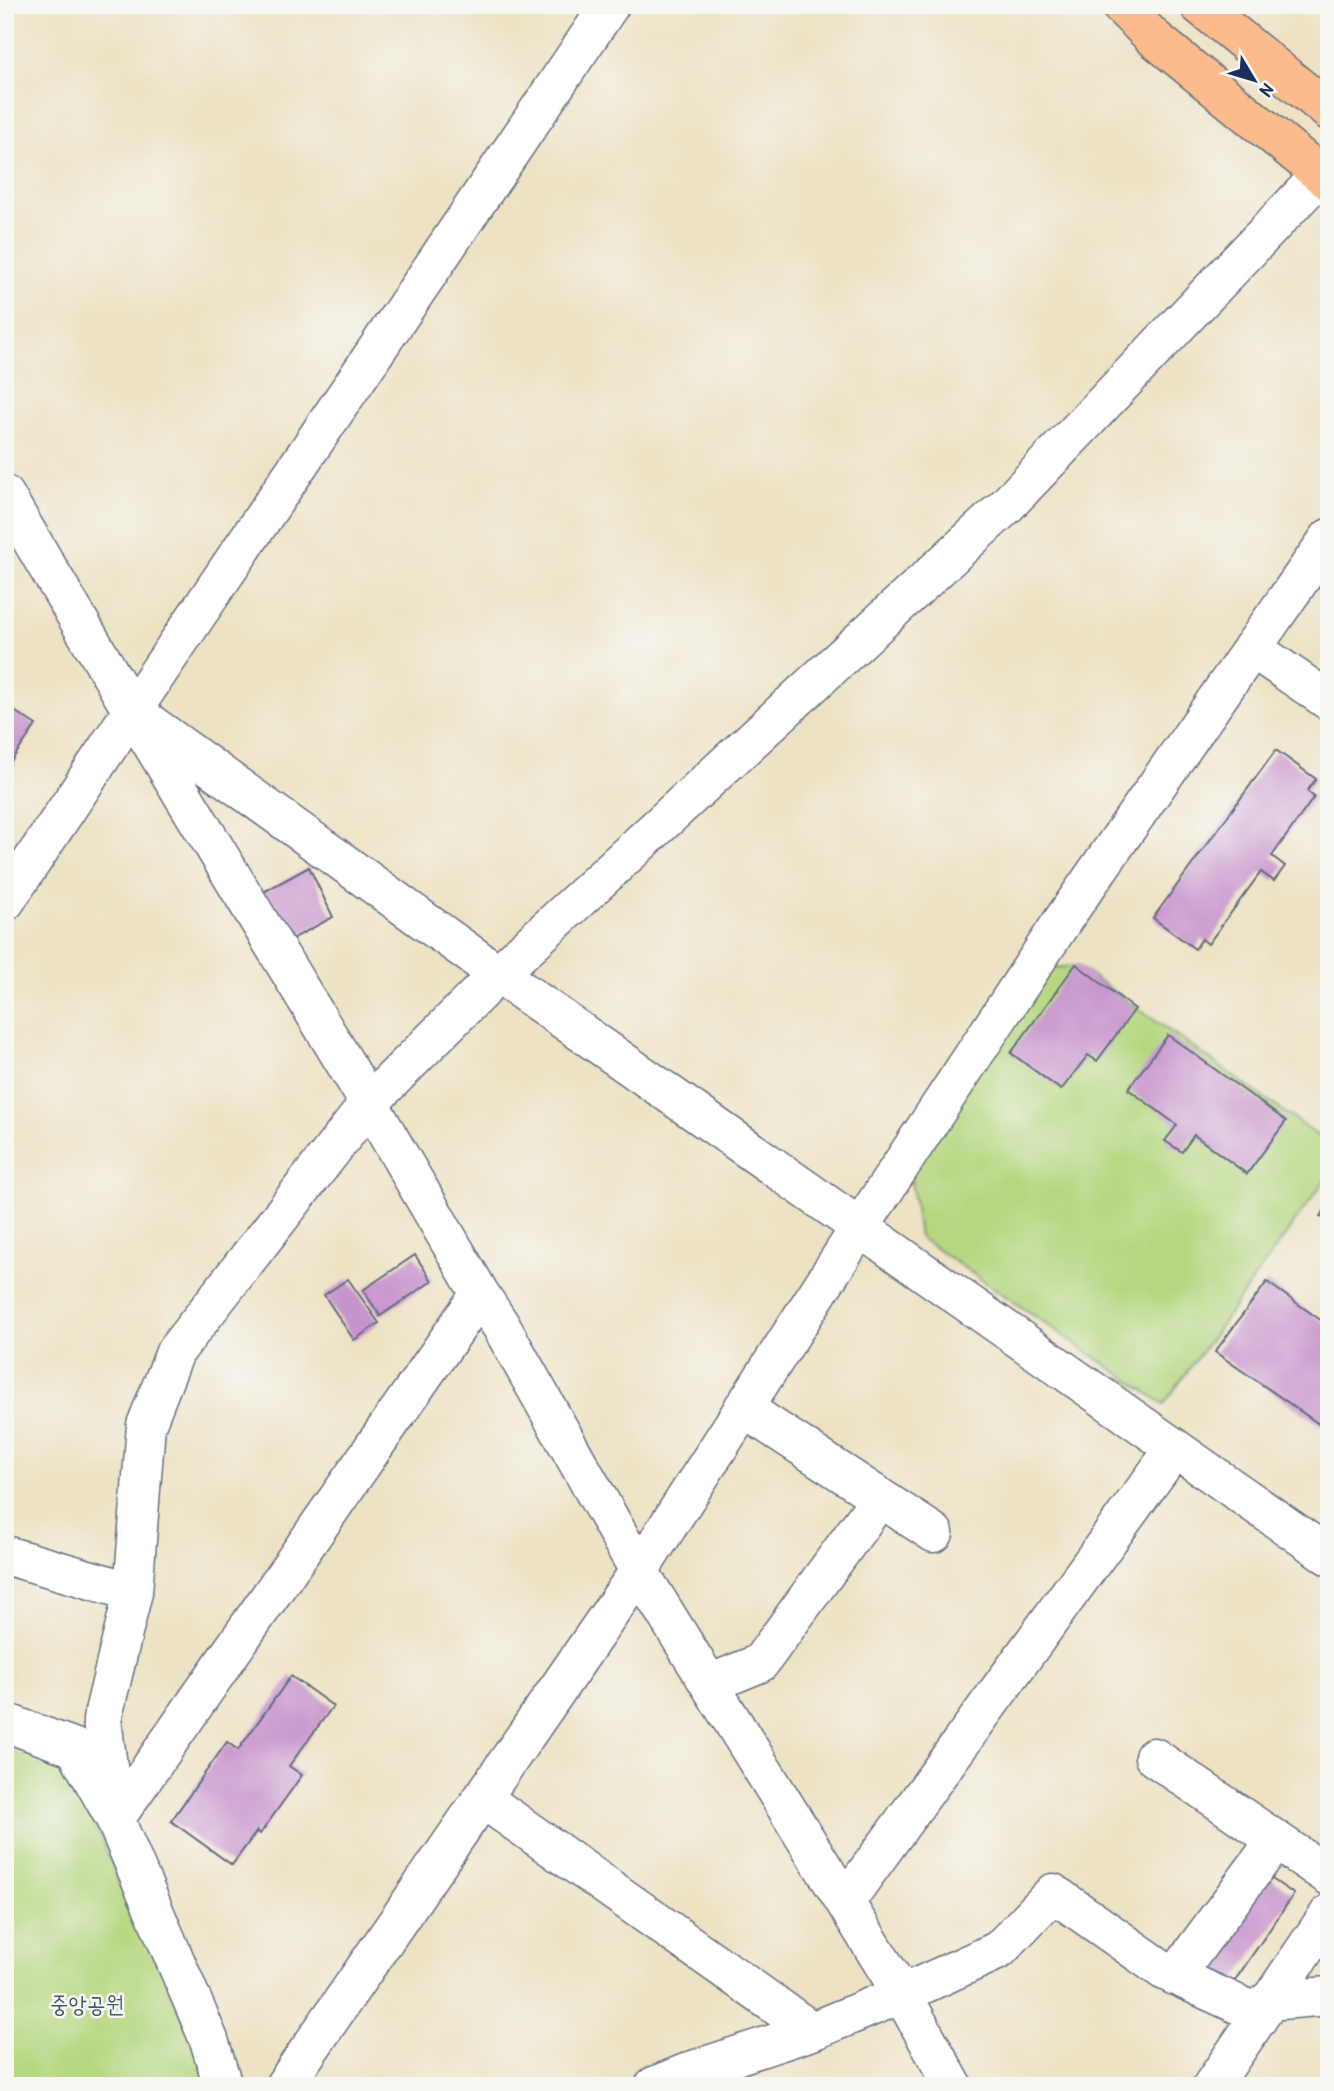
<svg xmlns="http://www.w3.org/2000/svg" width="1334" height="2091" font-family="'Patrick Hand','Poor Story',sans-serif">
	<rect width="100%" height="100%" fill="#f6f6f2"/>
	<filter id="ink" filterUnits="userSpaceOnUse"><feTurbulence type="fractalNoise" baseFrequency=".0143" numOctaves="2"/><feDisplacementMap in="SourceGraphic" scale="14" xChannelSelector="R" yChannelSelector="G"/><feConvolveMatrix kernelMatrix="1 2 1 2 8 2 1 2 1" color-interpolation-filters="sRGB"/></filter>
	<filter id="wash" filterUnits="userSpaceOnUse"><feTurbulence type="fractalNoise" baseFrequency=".00686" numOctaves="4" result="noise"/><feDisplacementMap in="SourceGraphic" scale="28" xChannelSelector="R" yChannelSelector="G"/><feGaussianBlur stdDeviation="1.57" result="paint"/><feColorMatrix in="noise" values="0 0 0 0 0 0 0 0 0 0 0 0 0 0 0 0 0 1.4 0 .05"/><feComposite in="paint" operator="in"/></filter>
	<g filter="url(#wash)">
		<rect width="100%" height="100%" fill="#ede2c3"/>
		<path fill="#b5d77f" stroke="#68836e" stroke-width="2" d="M1078,966L1329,1144V1174L1164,1404L919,1237L910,1172L1047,968Z
			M5,1744L23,1748L54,1762L82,1799L101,1838L124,1895L167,1979L210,2086H5Z"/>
		<g id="blocks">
			<path fill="#c793cc" d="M5,705L36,725L5,770Z
				M1276,750L1316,779L1307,791L1314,797L1272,856L1285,866L1274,881L1261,872L1208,944L1202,939L1195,949L1153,918Z
				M309,867L333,917L283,944L258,895Z
				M1076,964L1135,1009L1097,1061L1088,1055L1061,1090L1011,1053Z
				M1168,1035L1286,1121L1247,1174L1194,1135L1182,1152L1165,1141L1177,1125L1128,1089Z
				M1329,1205V1223L1320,1216Z
				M415,1255L432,1281L380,1316L363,1290Z
				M348,1279L379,1323L354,1340L324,1295Z
				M1267,1282L1329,1326V1431L1215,1352Z
				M291,1676L333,1706L289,1766L302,1775L260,1834L257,1831L232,1865L171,1821L227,1742L238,1750Z
				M1269,1877L1294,1894L1231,1986L1198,1964Z"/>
		</g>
	</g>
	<g filter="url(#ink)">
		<use href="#blocks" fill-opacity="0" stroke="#646e81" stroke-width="2"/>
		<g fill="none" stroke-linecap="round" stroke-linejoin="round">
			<g stroke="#646e81" stroke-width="41">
				<path id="minor" d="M5,495L132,711L369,1103L480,1294L501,1326L639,1571L902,1994L953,2086
					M1252,648L1329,701
					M145,720L498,974L1329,1556
					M5,902L132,711L610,5
					M743,1408L934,1533
					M5,1555L133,1592
					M709,1684L760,1663L880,1498
					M5,1722L75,1748L115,1819L480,1294
					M1154,1757L1329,1876
					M483,1799L812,2031
					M845,1902L1175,1448
					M1175,1976L1276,1840
					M1268,2001L1329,1996
					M223,2086L209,2040L115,1819L102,1720L133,1592L146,1425L175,1352L369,1103L498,974L1006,506L1329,166
					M284,2086L639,1571L860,1227L1063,920L1329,538
					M654,2086L693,2070L812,2031L902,1994L999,1950L1053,1893L1163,1970L1259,2014
					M1212,2086L1329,1914"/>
			</g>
			<g stroke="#646e81" stroke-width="41">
				<path id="major" d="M1120,5L1155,39L1329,181
					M1199,5L1329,111"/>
			</g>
			<use href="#minor" stroke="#fff" stroke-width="38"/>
			<use href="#major" stroke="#fbbb8c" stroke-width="38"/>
		</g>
	</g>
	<g text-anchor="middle" stroke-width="5" stroke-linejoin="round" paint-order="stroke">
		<g font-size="23" fill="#425966" stroke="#f6f6f2">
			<text x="87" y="2012">중앙공원</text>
		</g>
	</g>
	<rect width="1334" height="2091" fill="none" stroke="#f6f6f2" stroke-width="28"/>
	<g transform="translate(1254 80) rotate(128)" stroke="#f6f6f2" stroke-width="5" paint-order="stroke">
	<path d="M0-5L12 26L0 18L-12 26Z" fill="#1b2f5e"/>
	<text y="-10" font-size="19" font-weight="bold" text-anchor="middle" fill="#1b2f5e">N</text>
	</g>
</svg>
